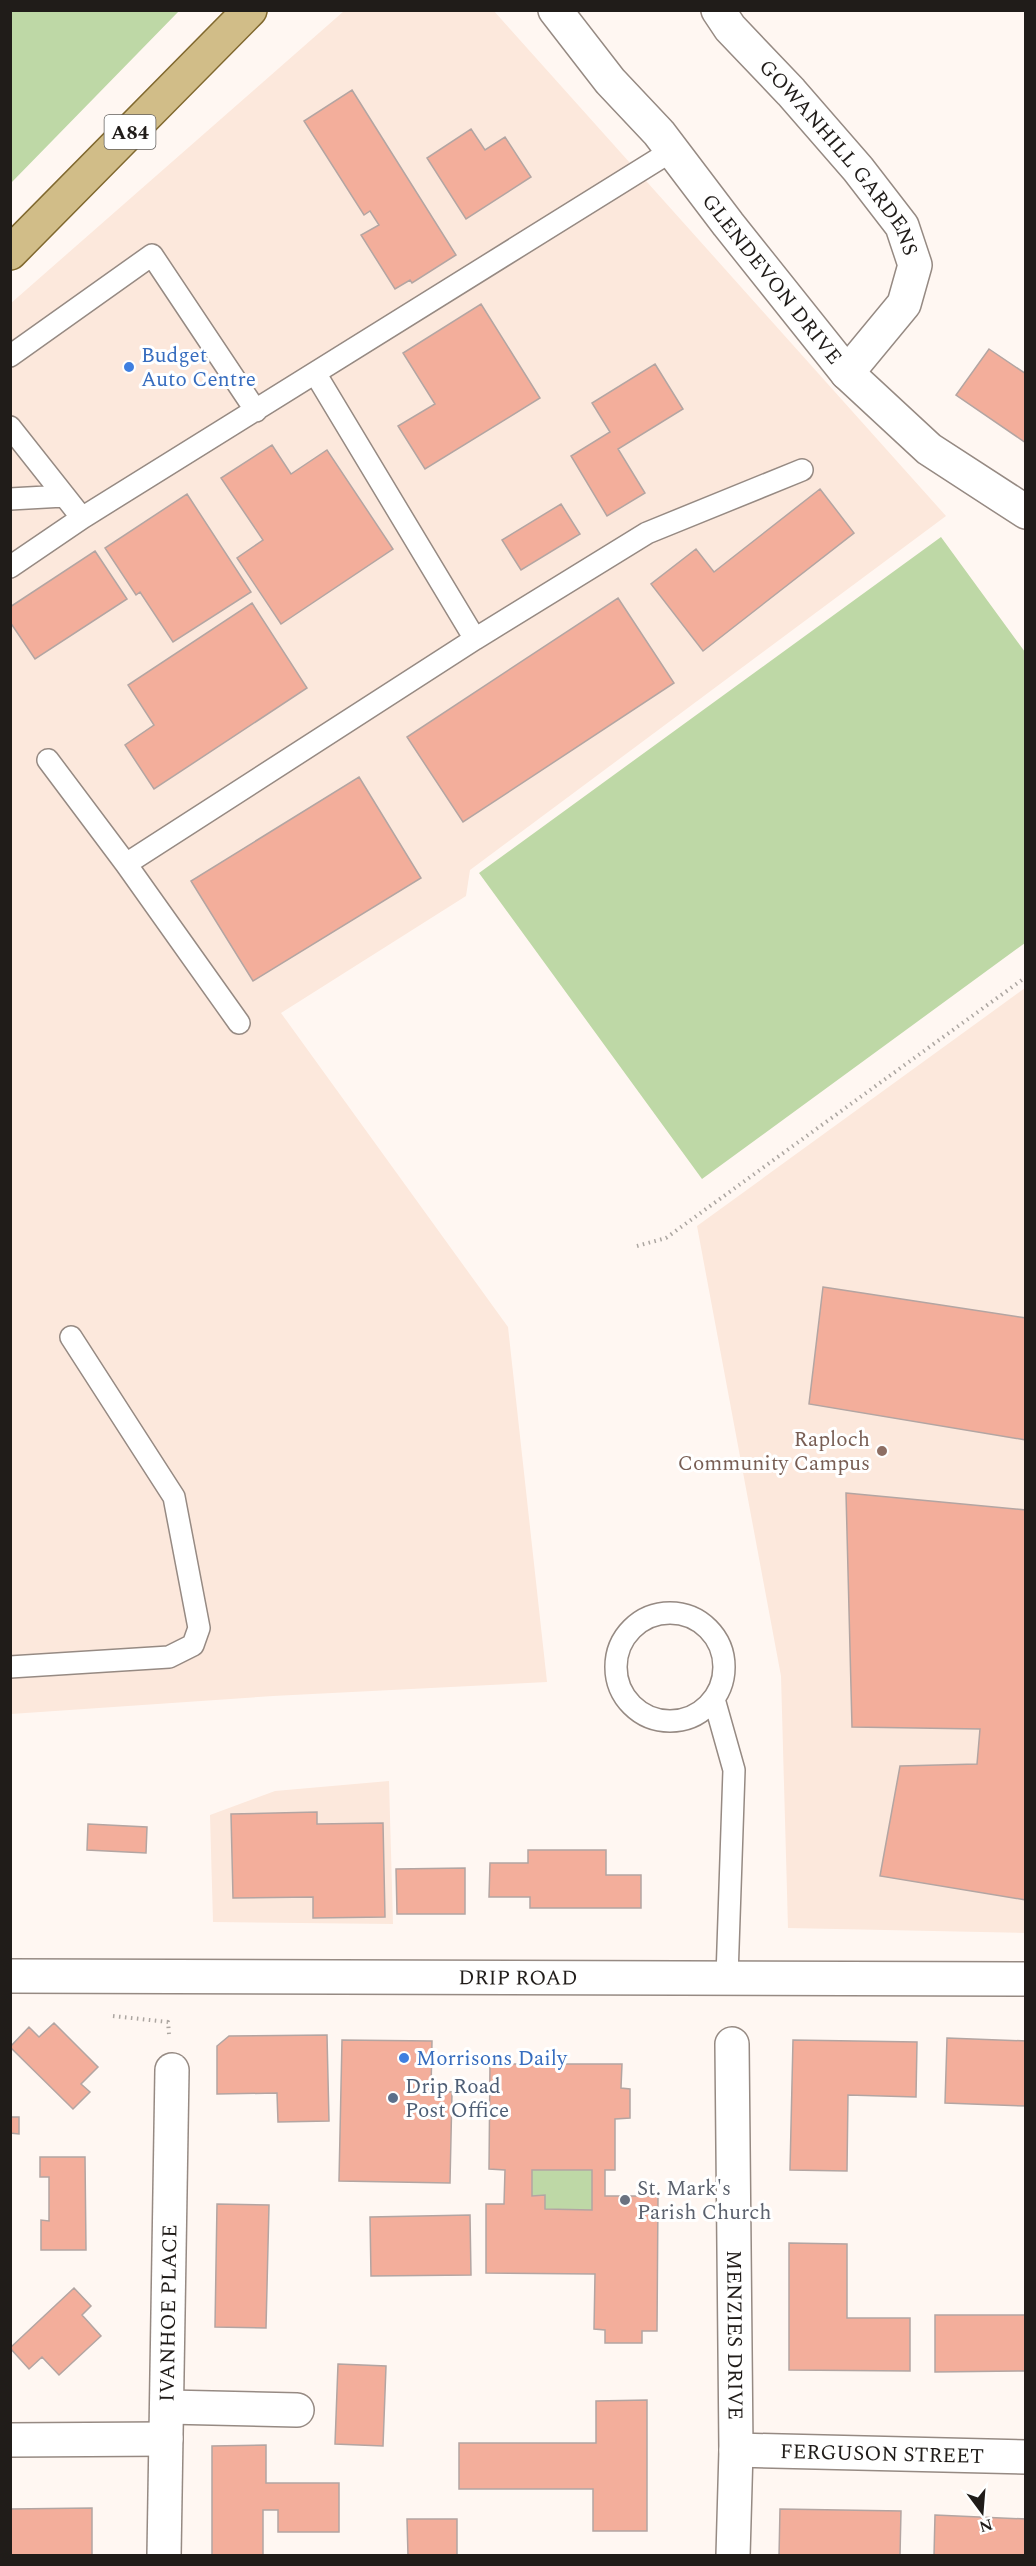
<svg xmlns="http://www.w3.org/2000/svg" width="1036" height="2566" font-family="Spectral,serif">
	<rect width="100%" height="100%" fill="#fff7f2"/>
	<path fill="#fce8dc" d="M344,11H494L946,516L470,870L466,896L281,1013L508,1327L547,1682L273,1696L11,1714L10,304Z
		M1025,988V1933L788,1928L781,1676L697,1226Z
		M389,1781L393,1924L213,1922L210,1815L275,1791Z"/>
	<path fill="#bed8a6" d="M11,10L179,11L11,183L10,11Z
		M941,537L1025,652V943L702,1179L479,873Z
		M532,2170H592V2210L545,2209V2195L532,2196Z"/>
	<path fill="#f3ae9b" stroke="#b3a5a2" stroke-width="1.5" fill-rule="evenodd" d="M352,90L456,255L412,283L410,280L395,289L361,235L379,225L370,211L364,215L304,121Z
		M471,129L485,150L505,137L531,177L466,219L427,158Z
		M481,304L540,398L425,469L398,426L435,404L403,353Z
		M989,349L1026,374V443L956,395Z
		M655,364L683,409L618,449L645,493L607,516L571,456L610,432L592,403Z
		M272,445L291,474L327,450L393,549L281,624L237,558L263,540L221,478Z
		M820,489L854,533L703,651L651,584L696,549L714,572Z
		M187,494L251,592L173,642L140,592L136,595L105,548Z
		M561,504L580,534L521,570L502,540Z
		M95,551L127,599L35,659L10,622V607Z
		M618,598L674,683L463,822L407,737Z
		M252,603L307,688L154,789L125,745L154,725L128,685Z
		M359,777L421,878L253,981L191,881Z
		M823,1287L1026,1318V1440L809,1404Z
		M846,1493L1026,1510V1900L880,1876L900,1766L977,1764L980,1729L852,1727Z
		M317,1812V1824L383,1823L385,1917L313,1918V1897L233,1898L231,1814Z
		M88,1824L147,1827L146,1853L87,1850Z
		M528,1850H606V1875H641V1908H530V1897H489L490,1863H528Z
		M465,1868V1914H397L396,1869Z
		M54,2023L98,2067L81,2084L90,2092L73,2109L10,2047L29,2027L39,2037Z
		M327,2035L329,2121L278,2122L277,2093L217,2094V2046L229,2036Z
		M947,2038L1026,2041V2106L945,2103Z
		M342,2040L432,2041L431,2091L452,2092L450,2183L339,2181Z
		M793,2040L917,2042L916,2097L848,2095L847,2171L790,2170Z
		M490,2064H622L621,2088L630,2089V2118L615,2119V2170H605V2196H658L657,2331H642V2343H605V2330L594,2329L595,2274L486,2273V2204H504L505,2170L489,2169ZM532,2170H592V2210L545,2209V2195L532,2196Z
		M10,2117H19V2134L10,2133Z
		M40,2157H85L86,2250H41V2220L49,2221V2177H40Z
		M217,2204L269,2205L266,2328L215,2327Z
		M470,2215L471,2275L371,2276L370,2217Z
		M789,2243L847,2244V2318H910V2371L789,2370Z
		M74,2288L91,2306L82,2315L101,2336L59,2375L42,2357L29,2369L10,2348Z
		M935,2315H1026V2371L935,2372Z
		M338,2364L386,2366L383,2446L335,2444Z
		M647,2400V2531H593V2489H459V2443H596V2401Z
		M266,2445V2483H339V2532H278V2510H263V2556H212V2446Z
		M92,2508V2556H10V2509Z
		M780,2509L901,2511L900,2556H779Z
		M935,2515L1026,2519V2556H934Z
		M407,2519H457V2556H408Z"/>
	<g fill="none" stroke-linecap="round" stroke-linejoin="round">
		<g stroke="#968a83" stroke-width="24">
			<path id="service" d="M10,356L152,255L256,411
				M10,427L82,518
				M10,499L64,496
				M10,567L82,518L673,150
				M475,639L647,533L802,470
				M48,760L126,864L239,1023
				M126,864L475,639L315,373
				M616 1667a54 54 0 1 1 108 0a54 54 0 1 1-108 0Z
				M10,1667L169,1657L193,1645L199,1628L174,1497L71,1337
				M714,1699L734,1770L727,1977"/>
		</g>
		<g stroke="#968a83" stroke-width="36">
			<g id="minor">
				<path id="s1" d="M555,10L610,81L659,133L728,224L847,373L929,449L1026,512"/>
				<path id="s2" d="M718,10L730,28L791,92L858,169L902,226L915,265L904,304L847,373"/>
				<path id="s3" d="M10,1976L1026,1979"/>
				<path id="s4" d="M732,2044L736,2450L733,2556"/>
				<path d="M168,2407L297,2410"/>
				<path d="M10,2440L166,2439"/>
				<path id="s5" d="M736,2450L1026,2457"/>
				<path id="s6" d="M164,2556L172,2070"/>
			</g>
		</g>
		<g stroke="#80682e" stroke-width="36">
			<path id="primary" d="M10,253L250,10"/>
		</g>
		<path stroke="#aca6a1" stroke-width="4" stroke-dasharray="1.5 4.5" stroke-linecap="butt" d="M637,1246L666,1238L1026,977
			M113,2016L168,2022L169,2034"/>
		<use href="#service" stroke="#fff" stroke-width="21"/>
		<use href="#minor" stroke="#fff" stroke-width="33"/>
		<use href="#primary" stroke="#d1bd88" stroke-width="33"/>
	</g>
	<g fill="#3f7fe0" stroke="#fff" stroke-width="2">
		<circle cx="129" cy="367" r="6"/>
		<circle cx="404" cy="2058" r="6"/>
	</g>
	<circle fill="#8d6e63" stroke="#fff" stroke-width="2" cx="882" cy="1451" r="6"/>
	<circle fill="#5c6f8a" stroke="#fff" stroke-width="2" cx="393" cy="2098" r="6"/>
	<circle fill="#6b7280" stroke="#fff" stroke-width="2" cx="625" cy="2200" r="6"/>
	<g text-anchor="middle" stroke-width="6" stroke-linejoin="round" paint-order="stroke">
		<rect fill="#fff" stroke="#63605e" stroke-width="1.5" x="104.5" y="115" width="51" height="34" rx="4.5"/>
		<g font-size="20" font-weight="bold" fill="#201c19">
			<text x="130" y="139">A84</text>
		</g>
		<g font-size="21" fill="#201c19" stroke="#fff">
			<text dy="7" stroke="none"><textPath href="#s2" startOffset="192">GOWANHILL GARDENS</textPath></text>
			<text dy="7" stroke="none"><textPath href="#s1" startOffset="346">GLENDEVON DRIVE</textPath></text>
			<text dy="7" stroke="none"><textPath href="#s3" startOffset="508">DRIP ROAD</textPath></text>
			<text dy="7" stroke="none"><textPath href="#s6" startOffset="243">IVANHOE PLACE</textPath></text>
			<text dy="7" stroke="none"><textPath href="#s4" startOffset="291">MENZIES DRIVE</textPath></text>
			<text dy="7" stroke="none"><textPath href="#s5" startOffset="146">FERGUSON STREET</textPath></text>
		</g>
		<g font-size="21" fill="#366cbe" stroke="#fff" text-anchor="start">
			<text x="141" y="362">Budget<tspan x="141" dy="24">Auto Centre</tspan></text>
			<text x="416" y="2065">Morrisons Daily</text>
		</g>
		<g font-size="21" fill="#785e54" stroke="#fff" text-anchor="end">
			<text x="870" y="1446">Raploch<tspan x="870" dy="24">Community Campus</tspan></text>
		</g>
		<g font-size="21" fill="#4e5e75" stroke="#fff" text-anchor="start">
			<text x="405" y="2093">Drip Road<tspan x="405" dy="24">Post Office</tspan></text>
		</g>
		<g font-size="21" fill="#5b616d" stroke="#fff" text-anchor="start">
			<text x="637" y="2195">St. Mark's<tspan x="637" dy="24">Parish Church</tspan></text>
		</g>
	</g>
	<rect width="1036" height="2566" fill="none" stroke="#201c19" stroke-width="24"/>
	<g transform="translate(982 2512) rotate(164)" stroke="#ffffff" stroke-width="4.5" paint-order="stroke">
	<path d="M0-4.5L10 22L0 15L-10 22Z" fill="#201c19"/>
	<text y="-9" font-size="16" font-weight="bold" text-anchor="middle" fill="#201c19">N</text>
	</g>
</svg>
